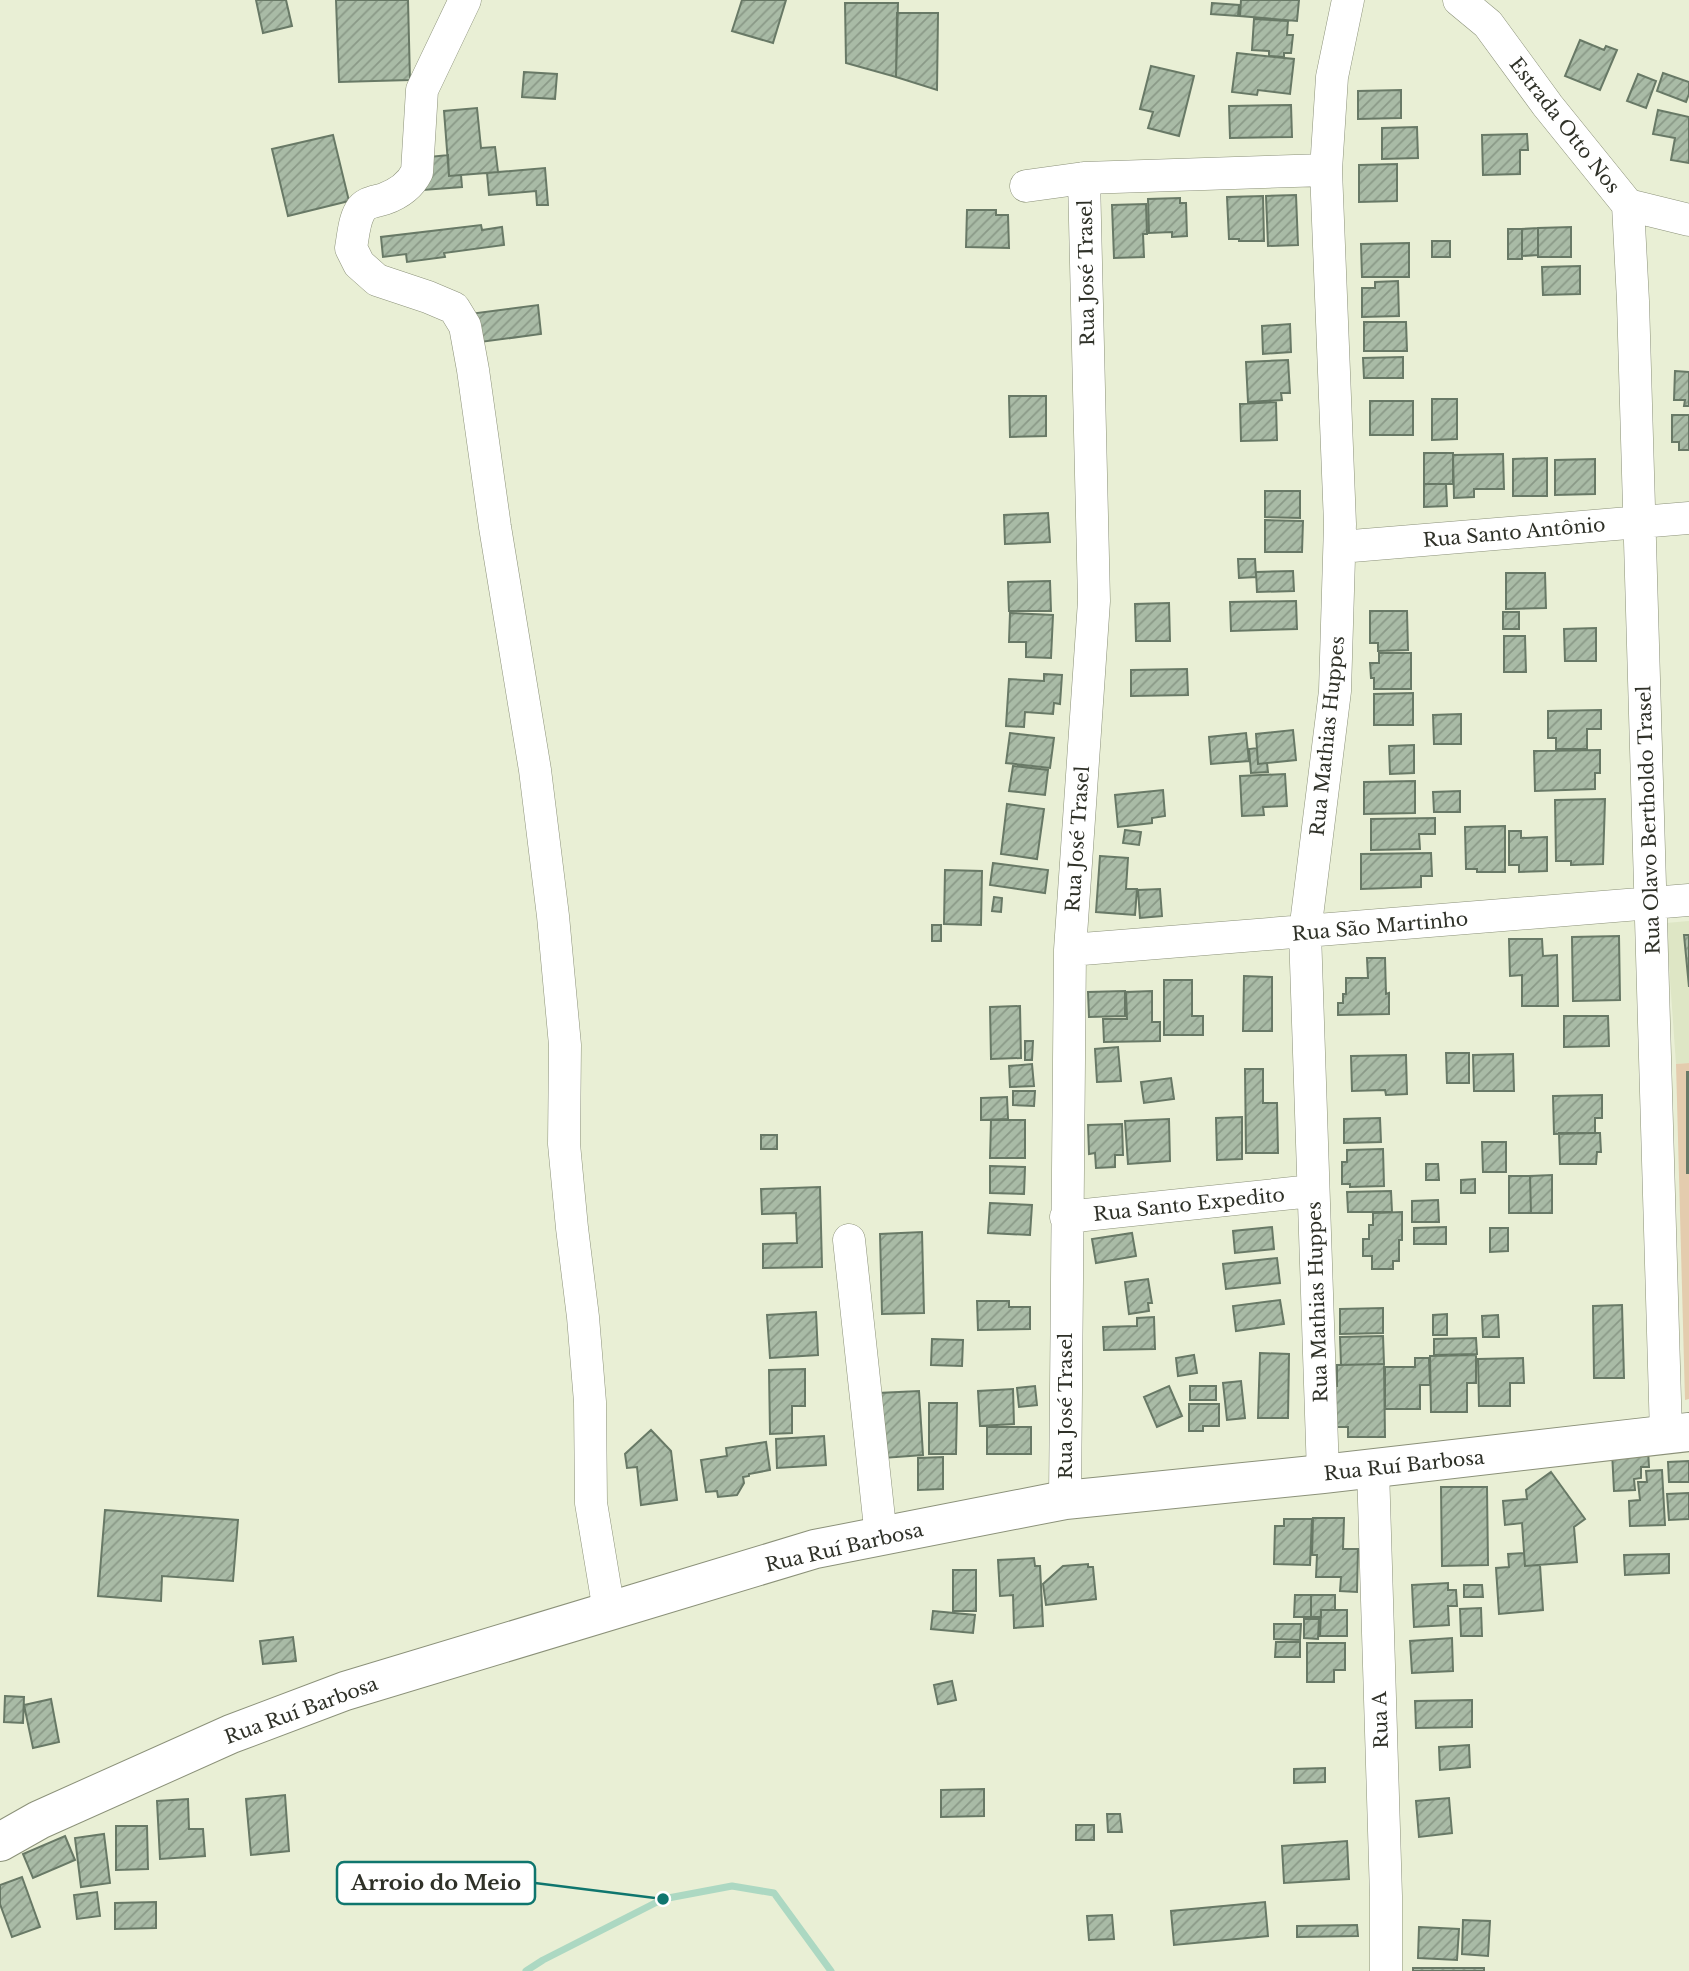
<svg xmlns="http://www.w3.org/2000/svg" width="1689" height="1971" font-family="'Libre Baskerville',serif">
	<defs>
		<pattern id="building-hatch" width="6" height="6" patternUnits="userSpaceOnUse" patternTransform="scale(1.75)"><rect width="6" height="6" fill="#a9bba6"/><path d="M-1 1l2-2M0 6l6-6M5 7l2-2" fill="none" stroke="#8a9987"/></pattern>
	</defs>
	<rect width="100%" height="100%" fill="#e9efd5"/>
	<path fill="#dee6c5" d="M1689,921V1063L1676,1064L1666,923Z"/>
	<path fill="#e4ccae" d="M1689,1063V1399L1685,1400L1676,1064Z"/>
	<g fill="none" stroke-linecap="round" stroke-linejoin="round">
		<path stroke="#acd8c2" stroke-width="7" d="M526,1971L543,1960L663,1899L732,1886L774,1893L831,1971"/>
	</g>
	<path fill="url(#building-hatch)" stroke="#687966" stroke-width="2" d="M256,0H286L292,26L263,33Z
		M336,0H408L410,80L339,82Z
		M742,0H786L773,43L732,31Z
		M1241,0H1299L1297,21L1240,16Z
		M845,3H898L896,77L846,63Z
		M1212,3L1239,5L1238,16L1211,14Z
		M897,13H938L937,90L896,77Z
		M1254,19L1288,21L1287,35H1293L1291,53H1284V57L1269,56V51L1252,50Z
		M1580,40L1604,50L1606,46L1617,50L1600,90L1565,76Z
		M1237,53L1294,59L1290,94L1258,90L1257,95L1232,92Z
		M1151,66L1194,76L1179,136L1148,128L1153,112L1140,109Z
		M524,72L557,74L555,99L522,97Z
		M1663,73L1689,82V94L1686,102L1657,91Z
		M1638,74L1656,81L1646,108L1627,101Z
		M1401,90V118L1358,119V91Z
		M1291,105L1292,137L1230,138L1229,106Z
		M477,108L481,148L495,147L498,172L449,176L444,111Z
		M1658,110L1689,117V163L1671,160L1675,138L1653,134Z
		M1417,127L1418,158L1382,159V128Z
		M1527,134L1528,150H1520V174L1483,175L1482,135Z
		M333,135L349,201L288,216L272,149Z
		M448,155L449,176L461,175L462,187L423,190L420,158Z
		M1397,164V201L1359,202V165Z
		M545,168L548,205H537L536,191L489,195L487,173Z
		M1296,195L1298,245L1268,246L1266,196Z
		M1263,196L1264,241H1239V239H1229L1227,197Z
		M1180,198V203H1186L1187,236L1172,237V232L1149,233L1148,199Z
		M1146,204L1147,234H1143L1144,257L1114,258L1112,205Z
		M967,210H996V215H1008L1009,248L966,247Z
		M481,225L482,230L502,227L504,245L444,253L445,257L407,262L406,254L383,257L381,237Z
		M1571,227V257H1538V228Z
		M1538,228V255L1522,256V229Z
		M1508,229H1522V259H1508Z
		M1432,241H1450V257H1432Z
		M1409,243V277H1362L1361,244Z
		M1580,266V294L1543,295L1542,267Z
		M1398,281L1399,316L1362,317V288H1375V282Z
		M538,305L541,334L473,343L469,314Z
		M1364,322H1406L1407,351H1364Z
		M1290,324L1291,352L1263,354L1262,326Z
		M1403,357V378H1364L1363,358Z
		M1288,360L1290,393H1281L1282,400L1248,402L1246,362Z
		M1675,371L1689,372V406H1684L1685,400H1674Z
		M1009,396H1046V436L1010,437Z
		M1432,399H1457V439L1432,440Z
		M1370,401H1413V435H1370Z
		M1276,402L1277,440L1241,441L1240,404Z
		M1672,415H1689V450H1679V442H1672Z
		M1424,453H1453V484H1424Z
		M1503,454L1504,489H1474V497L1454,498L1453,455Z
		M1547,458V496H1513V459Z
		M1595,459V494L1555,495V460Z
		M1424,484H1446L1447,506L1424,507Z
		M1265,491H1300V518L1265,517Z
		M1048,513L1050,542L1005,544L1004,515Z
		M1265,520L1303,521L1302,552H1265Z
		M1238,559H1255L1256,577L1239,578Z
		M1293,571L1294,591L1257,592L1256,572Z
		M1506,573H1545L1546,608L1506,609Z
		M1050,581L1051,611H1009L1008,582Z
		M1296,601L1297,629L1231,631L1230,602Z
		M1169,603L1170,641H1136L1135,604Z
		M1370,611H1407L1408,650L1378,651V643H1370Z
		M1503,612H1519V629H1503Z
		M1010,613L1053,615L1051,658L1026,657V642H1009Z
		M1596,628V661H1565L1564,629Z
		M1504,636H1525L1526,672H1504Z
		M1379,653H1411V689H1374V678H1371L1370,663H1379Z
		M1187,669L1188,695L1131,696V670Z
		M1044,674L1062,675L1060,704L1054,703L1053,714L1025,712L1024,727L1006,726L1009,679L1044,681Z
		M1413,693V725H1374V694Z
		M1601,710V729H1587V749H1556V738H1548V711Z
		M1461,714V744H1434L1433,715Z
		M1293,730L1296,760L1258,764L1256,734Z
		M1010,733L1054,738L1050,768L1006,763Z
		M1246,733L1249,761L1211,764L1209,737Z
		M1414,745V773L1390,774L1389,746Z
		M1257,748L1258,764L1267,763L1268,772L1251,773L1249,749Z
		M1600,750V773H1595V789L1535,791L1534,751Z
		M1013,766L1048,770L1045,795L1009,791Z
		M1285,774L1287,806L1263,807L1264,815L1242,816L1240,776Z
		M1415,781V813L1364,814V782Z
		M1163,790L1165,816L1152,818V823L1118,827L1115,795Z
		M1460,791V812H1434L1433,792Z
		M1605,799L1603,864L1571,865V861H1556L1555,800Z
		M1007,804L1044,809L1037,859L1001,854Z
		M1435,818V834H1419L1420,849L1371,850V819Z
		M1505,826V872H1477V869H1466L1465,827Z
		M1125,830L1141,832L1139,845L1123,843Z
		M1509,831H1521V838L1547,837V871L1519,872V865H1509Z
		M1431,853L1432,876H1421V887L1361,889V854Z
		M1100,856L1128,858L1126,889H1137L1135,915L1096,912Z
		M993,863L1048,870L1045,893L990,885Z
		M945,870L982,871L981,925L944,924Z
		M1160,889L1162,916L1140,918L1138,890Z
		M994,897L1002,898L1001,912L992,911Z
		M932,925H941V941H932Z
		M1684,935H1689V987Z
		M1619,936L1620,1000L1573,1001L1572,937Z
		M1509,939H1542L1543,956L1557,955L1558,1006H1522V975L1510,976Z
		M1367,958H1385L1386,994L1389,993V1014L1338,1015V1003H1343V994H1346V978H1368Z
		M1244,976L1272,977V1031H1243Z
		M1164,980H1192V1016H1203V1035H1164Z
		M1125,991V1016L1089,1017L1088,992Z
		M1152,991V1022H1160V1041L1104,1042L1103,1019H1127L1126,992Z
		M1020,1006L1021,1058L991,1059L990,1007Z
		M1564,1016H1608L1609,1046L1564,1047Z
		M1025,1041H1033L1032,1060H1025Z
		M1118,1047L1121,1081L1097,1082L1095,1049Z
		M1446,1053H1469V1083H1447Z
		M1513,1054L1514,1091H1474L1473,1055Z
		M1406,1055L1407,1094L1386,1095L1385,1090L1352,1091L1351,1056Z
		M1032,1064L1034,1086L1010,1087L1009,1066Z
		M1245,1069H1263V1103H1277L1278,1153H1246Z
		M1687,1072H1689V1173H1687Z
		M1171,1078L1174,1099L1144,1103L1141,1082Z
		M1013,1091H1035L1034,1106L1013,1105Z
		M1602,1095V1118H1595V1133L1554,1134L1553,1096Z
		M1007,1097L1008,1119L981,1120V1098Z
		M1242,1117V1159L1217,1160L1216,1118Z
		M1380,1118L1381,1142L1344,1143V1119Z
		M1169,1119L1170,1161L1128,1164L1125,1121Z
		M991,1120H1025V1158H990Z
		M1122,1124L1123,1155H1115V1167L1096,1168L1095,1153L1089,1154L1088,1125Z
		M1559,1133H1600L1601,1152H1597L1596,1164H1560Z
		M761,1135H777V1149H761Z
		M1482,1142H1506V1172H1483Z
		M1383,1149L1384,1186L1350,1187V1184H1342V1162H1347V1150Z
		M1426,1164H1438L1439,1180H1426Z
		M990,1166L1025,1167L1024,1194L990,1193Z
		M1552,1175V1213H1531L1530,1176Z
		M1509,1176H1530L1531,1213H1509Z
		M1475,1179V1193H1461V1180Z
		M820,1187L822,1267L763,1268V1244L797,1243L796,1213L762,1214L761,1189Z
		M1391,1191L1392,1212H1348L1347,1192Z
		M1438,1200L1439,1222H1412V1201Z
		M990,1203L1032,1205L1030,1235L988,1233Z
		M1402,1212V1240H1399V1261H1393V1269H1372V1256H1363V1239H1369V1225H1373V1213Z
		M1272,1227L1274,1249L1235,1253L1233,1231Z
		M1446,1227V1244H1414V1228Z
		M1490,1228H1508V1251L1490,1252Z
		M922,1232L924,1313L882,1314L880,1234Z
		M1132,1233L1136,1256L1096,1263L1092,1239Z
		M1277,1258L1280,1283L1226,1289L1223,1264Z
		M1148,1279L1152,1303H1148L1149,1311L1129,1314L1125,1282Z
		M1280,1300L1284,1324L1236,1331L1233,1306Z
		M977,1301H1009V1307H1030V1329L978,1330Z
		M1622,1305L1624,1378H1594L1593,1306Z
		M1383,1308V1333L1340,1334V1309Z
		M816,1312L818,1355L770,1358L767,1315Z
		M1447,1314V1335H1433V1315Z
		M1498,1315L1499,1337H1483L1482,1316Z
		M1154,1317L1155,1349L1104,1350L1103,1327L1137,1326V1318Z
		M1383,1336L1384,1364L1341,1365L1340,1337Z
		M1476,1338L1477,1354L1434,1355V1339Z
		M932,1339L963,1340L962,1366L931,1365Z
		M1260,1353L1289,1354L1288,1418H1258Z
		M1194,1355L1197,1373L1178,1376L1176,1358Z
		M1476,1355V1383H1467V1412H1431L1430,1356Z
		M1415,1358H1429L1430,1385H1420V1409H1385V1367H1415Z
		M1523,1358L1524,1383H1510V1406H1479L1478,1359Z
		M1384,1364L1385,1437H1348V1427H1330L1329,1386H1337V1365Z
		M805,1369V1406H792V1433L770,1434L769,1370Z
		M1241,1381L1245,1418L1227,1420L1223,1383Z
		M1035,1386L1037,1405L1019,1407L1017,1388Z
		M1169,1386L1182,1416L1157,1427L1144,1397Z
		M1190,1386H1216V1400H1190Z
		M1013,1389L1014,1424L980,1426L978,1391Z
		M919,1391L923,1455L883,1458L878,1393Z
		M929,1403H957L956,1454H929Z
		M1189,1404H1219V1426H1203V1431H1189Z
		M987,1427H1031V1454H987Z
		M651,1430L671,1451L677,1500L641,1505L637,1467L627,1468L625,1454Z
		M824,1436L826,1465L777,1468L776,1439Z
		M766,1442L770,1470L749,1474V1476L743,1477L744,1483L737,1495L718,1497L717,1491L706,1492L701,1460L727,1456L726,1448Z
		M1648,1450L1649,1467H1641V1478L1634,1479L1635,1490L1614,1491L1612,1452Z
		M943,1457V1489L918,1490V1458Z
		M1689,1461V1482H1669L1668,1462Z
		M1662,1470L1665,1525L1630,1526L1629,1501L1640,1500L1638,1482H1647L1646,1471Z
		M1551,1472L1585,1519L1574,1527L1577,1562L1525,1566L1522,1523L1505,1525L1503,1501L1527,1499L1526,1490Z
		M1441,1487H1487L1488,1565L1442,1566Z
		M1689,1493V1519L1669,1520L1667,1494Z
		M105,1510L238,1520L233,1581L162,1576L161,1601L98,1596Z
		M1313,1518H1344L1343,1549H1358L1357,1592L1340,1591L1341,1577H1316L1317,1555H1312Z
		M1284,1519H1312L1310,1565L1274,1564L1275,1526H1284Z
		M1524,1553L1525,1566L1540,1565L1543,1610L1499,1614L1496,1568L1509,1567L1508,1554Z
		M1669,1554V1573L1625,1575L1624,1555Z
		M1034,1558L1035,1566H1040L1043,1626L1014,1628L1013,1595L1000,1596L998,1560Z
		M1088,1564V1567H1093L1096,1599L1046,1605L1043,1584L1063,1566Z
		M953,1570H976V1611H953Z
		M1448,1583V1590H1456L1457,1606H1448L1449,1625L1414,1627L1412,1585Z
		M1464,1585H1482L1483,1597H1464Z
		M1295,1595H1311V1617H1294Z
		M1311,1595H1335V1610H1321V1617H1311Z
		M1481,1608L1482,1636H1461L1460,1609Z
		M1321,1610H1347V1636H1320Z
		M933,1611L975,1615L973,1633L931,1629Z
		M1304,1619H1319L1318,1639L1304,1638Z
		M1274,1624H1301L1300,1640L1274,1639Z
		M293,1637L296,1661L263,1664L260,1641Z
		M1452,1638L1453,1671L1412,1673L1410,1641Z
		M1276,1642H1300V1657H1275Z
		M1307,1643H1345V1670H1334V1682H1307Z
		M952,1681L956,1700L938,1704L934,1685Z
		M5,1696L24,1697L23,1723L4,1722Z
		M51,1699L59,1742L33,1748L24,1705Z
		M1472,1700V1727L1416,1728L1415,1701Z
		M1469,1745L1470,1767L1440,1770L1439,1747Z
		M1325,1768V1782L1294,1783V1769Z
		M984,1789V1816L941,1817V1790Z
		M285,1795L289,1851L251,1855L246,1799Z
		M1449,1798L1452,1833L1419,1837L1416,1801Z
		M188,1799L189,1829H203L205,1856L160,1859L157,1801Z
		M1107,1814H1120L1122,1832H1108Z
		M1076,1825H1094V1840H1076Z
		M116,1826H147L148,1869L116,1870Z
		M104,1834L110,1883L81,1887L75,1838Z
		M65,1836L75,1860L33,1878L23,1854Z
		M1347,1841L1349,1879L1284,1883L1282,1846Z
		M22,1877L40,1927L12,1937L0,1904V1885Z
		M97,1892L100,1916L77,1919L74,1895Z
		M156,1902V1928L115,1929V1903Z
		M1265,1902L1268,1936L1174,1945L1171,1911Z
		M1112,1915L1114,1939L1089,1940L1087,1916Z
		M1463,1920L1490,1921L1488,1956L1462,1954Z
		M1357,1925L1358,1936L1297,1937V1926Z
		M1419,1927L1459,1929L1457,1960L1418,1958Z
		M1413,1968H1484V1971H1413Z"/>
	<g fill="none" stroke-linecap="round" stroke-linejoin="round">
		<g stroke="#8b9179" stroke-width="33">
			<path id="minor" d="M465,0L422,90L417,172C410,186 398,194 384,199C375,202 365,202 360,211C354,221 353,237 351,248L359,264L377,280L428,297L454,308L465,326L473,370L495,527L535,770L553,916L565,1045L564,1144L572,1228L583,1317L590,1402L591,1503L609,1611
				M1459,0L1488,24L1548,106L1628,205L1689,220
				M1026,186L1084,178L1326,170
				M1628,205L1633,301L1666,1435
				M1340,547L1689,518
				M1070,950L1689,900
				M1066,1217L1312,1191
				M849,1240L881,1537
				M1373,1468L1386,1896V1971
				M1323,1474L1305,932L1335,691L1340,524L1326,170L1332,77L1348,0
				M1065,1500L1070,950L1094,601L1084,178"/>
		</g>
		<g stroke="#8b9179" stroke-width="40">
			<path id="major" d="M0,1842L39,1820L231,1734L345,1691L815,1549L1065,1500L1323,1474L1689,1432"/>
		</g>
		<use href="#minor" stroke="#fff" stroke-width="32"/>
		<use href="#major" stroke="#fff" stroke-width="38"/>
	</g>
	<g text-anchor="middle" stroke-width="5" stroke-linejoin="round" paint-order="stroke">
		<g font-size="19" fill="#2f3128" stroke="#fff">
			<text transform="translate(1565 125) rotate(52)" y="7">Estrada Otto Nos</text>
			<text transform="translate(1086 273) rotate(-91)" y="7">Rua José Trasel</text>
			<text transform="translate(1514 532) rotate(-5)" y="7">Rua Santo Antônio</text>
			<text transform="translate(1327 736) rotate(-84)" y="7">Rua Mathias Huppes</text>
			<text transform="translate(1648 820) rotate(-92)" y="7">Rua Olavo Bertholdo Trasel</text>
			<text transform="translate(1077 839) rotate(-86)" y="7">Rua José Trasel</text>
			<text transform="translate(1380 926) rotate(-5)" y="7">Rua São Martinho</text>
			<text transform="translate(1189 1204) rotate(-6)" y="7">Rua Santo Expedito</text>
			<text transform="translate(1317 1302) rotate(-92)" y="7">Rua Mathias Huppes</text>
			<text transform="translate(1065 1406) rotate(-90)" y="7">Rua José Trasel</text>
			<text transform="translate(1404 1465) rotate(-6)" y="7">Rua Ruí Barbosa</text>
			<text transform="translate(844 1547) rotate(-13)" y="7">Rua Ruí Barbosa</text>
			<text transform="translate(301 1710) rotate(-20)" y="7">Rua Ruí Barbosa</text>
			<text transform="translate(1380 1720) rotate(-92)" y="7">Rua A</text>
		</g>
	</g>
	<path fill="none" stroke="#0f766e" stroke-width="2.5" d="M663 1899L535 1883"/>
	<circle fill="#0f766e" stroke="#fff" stroke-width="2.5" cx="663" cy="1899" r="7"/>
	<rect fill="#fff" stroke="#0f766e" stroke-width="2.5" x="337" y="1862" width="198" height="42" rx="7"/>
	<g font-size="21" text-anchor="middle" font-weight="bold" fill="#2f3128">
		<text x="436" y="1890">Arroio do Meio</text>
	</g>
</svg>
